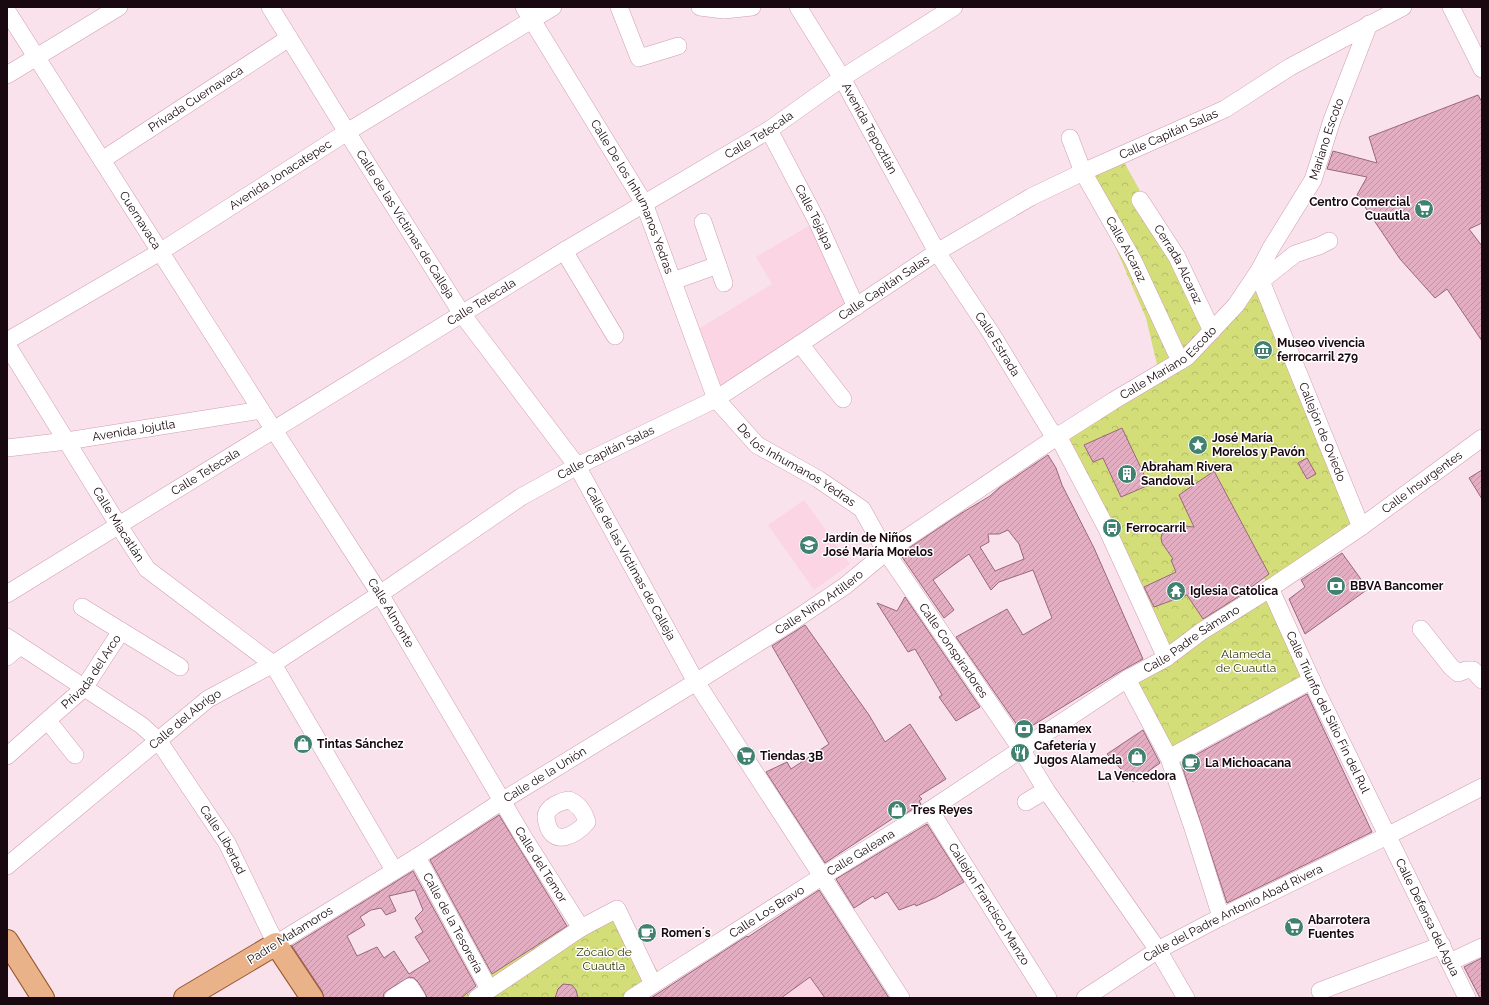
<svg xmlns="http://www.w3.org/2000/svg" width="1489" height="1005" font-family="Raleway,sans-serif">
	<defs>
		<pattern id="forest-crowns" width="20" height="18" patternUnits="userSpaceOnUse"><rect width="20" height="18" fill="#d4de78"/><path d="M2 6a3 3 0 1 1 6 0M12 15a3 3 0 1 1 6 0" fill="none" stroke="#b5bd67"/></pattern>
		<pattern id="building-hatch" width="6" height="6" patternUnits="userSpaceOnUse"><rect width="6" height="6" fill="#e3adc2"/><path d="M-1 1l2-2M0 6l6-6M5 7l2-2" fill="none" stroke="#c293a6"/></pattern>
	</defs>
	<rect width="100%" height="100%" fill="#f9e2eb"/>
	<path fill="#fbd5e3" d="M817,221L856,307L716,399L692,333L772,284L756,257Z
		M804,500L850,564L814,590L768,525Z
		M810,977L825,998H781Z"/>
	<path fill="url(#forest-crowns)" fill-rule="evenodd" d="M1120,155L1177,257L1212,331L1260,269L1361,527L1270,588L1312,680L1169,758L1127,679L1166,658L1058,437L1159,373L1146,318L1083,172ZM1264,578L1270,587L1205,622Z
		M617,909L663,979L632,998H461L479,986L489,976L576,920Z"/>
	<path fill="url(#building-hatch)" stroke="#99687c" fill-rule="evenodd" d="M1478,95L1482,102V223L1469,229L1482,246V341L1447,289L1435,298L1400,259L1357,195L1367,177L1327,169L1333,151L1377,163L1369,137Z
		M1122,428L1149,485L1121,497L1103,458L1093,462L1084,445Z
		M1048,455L1056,468L1062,485L1094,548L1143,659L1121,671L1022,732L956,637L1007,609L1023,635L1052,618L1033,570L999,582L991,590L969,554L933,580L954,610L944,618L900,554L960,514L990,496L999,488ZM1008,530L1019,544L1024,559L995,571L980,547L989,542L988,534H999Z
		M1307,458L1316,474L1307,479L1298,463Z
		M1482,470V499L1469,478Z
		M1214,471L1269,574L1238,597L1203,619L1187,595L1154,607L1144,587L1176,572L1171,560L1173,559L1162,543L1161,538L1162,534L1165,529L1173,525L1194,527L1179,495Z
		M1342,553L1368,589L1305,634L1289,599L1305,587L1301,580Z
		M905,597L980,707L956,721L939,697L942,695L915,649L908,652L877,603L897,611Z
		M805,625L869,715L885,742L910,724L946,779L919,796L922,799L919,801L921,804L900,817L898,815L825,863L766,772L787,762L791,769L829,744L772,646Z
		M1307,694L1372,832L1227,903L1181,763Z
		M1143,730L1160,763L1133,782L1107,754Z
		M499,815L567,926L492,974L430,860Z
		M927,824L964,882L935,898L916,906L915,904L899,910L887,892L875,899L873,896L854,908L836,879Z
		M413,871L476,986L461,998H427L425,993L418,982L414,978L409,977L388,990L384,993L383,998H324L322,991L292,946ZM415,890L423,910L415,918L423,932L415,937L430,961L409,974L394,951L384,958L377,947L357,956L347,936L365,925L360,917L371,910L381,908L386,915L396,911L389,896Z
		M819,890L889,998H825L810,977L781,998H651L747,936L748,937Z
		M1482,958V998H1480L1464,967Z
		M563,984L572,985L576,990L578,998H555L558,989Z"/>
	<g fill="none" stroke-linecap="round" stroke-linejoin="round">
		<g stroke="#d29db2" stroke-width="18">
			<g id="minor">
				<path id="s1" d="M270,7L347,132L462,314L577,466L696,682L901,998"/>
				<path id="s2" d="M524,7L644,203L716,399L757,445L818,479L862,509L886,552L1021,749L1046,790L1158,950L1186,998"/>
				<path d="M619,7L639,58L678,46"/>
				<path d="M700,7L724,10L752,7"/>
				<path id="s3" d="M798,7L842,78L937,252L991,333L1050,430L1058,436L1107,529L1166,658"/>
				<path d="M1451,7L1482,69"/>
				<path id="s4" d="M7,11L261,410L380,594L524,838L581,928"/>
				<path d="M7,75L119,7"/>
				<path id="s5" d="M769,130L817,221L856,307"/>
				<path id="s6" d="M1070,138L1083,172L1133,260L1180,361"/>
				<path id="s7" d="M102,160L289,38"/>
				<path id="s8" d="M1140,200L1177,257L1212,331"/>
				<path d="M703,222L724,283"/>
				<path d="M564,251L615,336"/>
				<path id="s9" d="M1260,269L1261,281L1361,527"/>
				<path d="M673,281L718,265"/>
				<path d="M1261,281L1295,254L1319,246L1329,241"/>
				<path id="s10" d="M7,341L160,252L347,132L553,7"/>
				<path d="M800,344L843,399"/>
				<path id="s11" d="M7,345L119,526L147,569L273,664L394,870"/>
				<path id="s12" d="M7,448L67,441L261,410"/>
				<path id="s13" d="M1270,588L1316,690L1467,998"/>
				<path id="s14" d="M7,594L564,251L769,130L842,78L954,7"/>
				<path d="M82,607L180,667"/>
				<path d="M1421,629L1451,667L1458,673L1466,670H1473L1482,680"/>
				<path id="s15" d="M7,637L141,725L158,740L227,843L276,944L417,857L502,801L696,682L793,621L845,586L886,552L1058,436L1113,401L1187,357L1236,305L1260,269L1271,248L1313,180L1332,120L1369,24"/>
				<path d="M7,657L20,646"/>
				<path d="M1127,679L1169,758L1193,828L1221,917"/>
				<path d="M48,721L75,755"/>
				<path id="s16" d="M7,756L84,688L121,631"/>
				<path d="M1169,758L1312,680"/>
				<path d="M569,800C579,804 584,812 587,822C576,835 553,848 547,823C546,819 545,815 548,811C552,805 562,801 569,800Z"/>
				<path d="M1026,802L1046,790"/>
				<path id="s17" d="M930,810L1048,998"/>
				<path id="s18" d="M417,857L489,989"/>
				<path id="s19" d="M7,866L208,699L273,664L380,594L521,497L577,466L716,399L800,344L937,252L1031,197L1083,172L1225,109L1290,67L1403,7"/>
				<path d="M1450,962L1482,947"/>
				<path d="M1320,991L1442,945"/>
				<path d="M393,998L410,987L417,998"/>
				<path d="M477,998L581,928L617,909L653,984"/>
				<path id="s20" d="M632,998L821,877L930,810L1127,679L1166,658L1202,631L1263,593L1361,527L1482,438"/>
				<path id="s21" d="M1085,998L1158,950L1221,917L1387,836L1482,787"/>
			</g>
		</g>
		<g stroke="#98552c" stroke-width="24">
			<path id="major" d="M7,941L43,998
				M185,998L276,944L312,998"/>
		</g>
		<use href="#minor" stroke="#fff" stroke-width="17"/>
		<use href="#major" stroke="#eab289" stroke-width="22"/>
	</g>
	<defs>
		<g id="supermarket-disc" transform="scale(1)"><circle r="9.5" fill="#41816f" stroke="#fff"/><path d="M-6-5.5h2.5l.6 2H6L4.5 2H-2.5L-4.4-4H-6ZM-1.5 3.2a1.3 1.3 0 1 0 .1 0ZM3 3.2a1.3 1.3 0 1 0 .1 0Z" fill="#fff"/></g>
		<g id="museum-disc" transform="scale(1)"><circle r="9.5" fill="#41816f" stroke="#fff"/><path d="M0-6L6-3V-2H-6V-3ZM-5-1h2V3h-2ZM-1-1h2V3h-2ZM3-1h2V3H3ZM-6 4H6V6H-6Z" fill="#fff"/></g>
		<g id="sight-disc" transform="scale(1)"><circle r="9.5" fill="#41816f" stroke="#fff"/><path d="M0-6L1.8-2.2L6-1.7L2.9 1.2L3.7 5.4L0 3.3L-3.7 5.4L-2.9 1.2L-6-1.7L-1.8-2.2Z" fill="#fff"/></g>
		<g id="building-disc" transform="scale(1)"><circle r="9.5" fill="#41816f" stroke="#fff"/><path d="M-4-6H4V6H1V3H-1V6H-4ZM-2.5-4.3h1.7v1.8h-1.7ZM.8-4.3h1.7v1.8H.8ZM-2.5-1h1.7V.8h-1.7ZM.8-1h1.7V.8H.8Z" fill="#fff"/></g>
		<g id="bus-disc" transform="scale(1)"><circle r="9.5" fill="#41816f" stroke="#fff"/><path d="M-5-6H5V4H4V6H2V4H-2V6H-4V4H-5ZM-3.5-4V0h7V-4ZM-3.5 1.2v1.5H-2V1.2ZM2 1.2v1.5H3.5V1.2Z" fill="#fff"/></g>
		<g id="school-disc" transform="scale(1)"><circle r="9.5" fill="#41816f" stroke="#fff"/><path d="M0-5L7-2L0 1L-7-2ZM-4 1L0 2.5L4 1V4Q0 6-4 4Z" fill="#fff"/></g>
		<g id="bank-disc" transform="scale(1)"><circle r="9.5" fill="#41816f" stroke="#fff"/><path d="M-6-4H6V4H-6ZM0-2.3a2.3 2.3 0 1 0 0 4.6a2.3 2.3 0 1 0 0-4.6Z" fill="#fff"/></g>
		<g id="temple-disc" transform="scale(1)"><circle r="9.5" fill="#41816f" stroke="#fff"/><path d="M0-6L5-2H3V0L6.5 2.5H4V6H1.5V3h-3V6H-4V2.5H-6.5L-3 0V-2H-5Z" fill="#fff"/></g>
		<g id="shop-disc" transform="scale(1)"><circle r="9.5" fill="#41816f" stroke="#fff"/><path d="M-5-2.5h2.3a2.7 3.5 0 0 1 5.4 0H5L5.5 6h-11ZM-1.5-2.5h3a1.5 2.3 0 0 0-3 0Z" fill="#fff"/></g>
		<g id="restaurant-disc" transform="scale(1)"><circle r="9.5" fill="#41816f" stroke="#fff"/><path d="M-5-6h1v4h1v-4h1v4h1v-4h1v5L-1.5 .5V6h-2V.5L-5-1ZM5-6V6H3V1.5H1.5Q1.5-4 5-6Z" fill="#fff"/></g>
		<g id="cafe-disc" transform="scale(1)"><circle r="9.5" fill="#41816f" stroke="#fff"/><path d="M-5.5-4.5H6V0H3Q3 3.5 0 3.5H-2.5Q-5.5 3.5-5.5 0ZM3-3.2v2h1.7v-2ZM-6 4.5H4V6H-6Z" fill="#fff"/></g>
	</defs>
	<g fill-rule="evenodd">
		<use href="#supermarket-disc" x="1424" y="209"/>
		<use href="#museum-disc" x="1263" y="350"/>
		<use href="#sight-disc" x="1198" y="445"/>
		<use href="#building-disc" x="1127" y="474"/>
		<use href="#bus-disc" x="1112" y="528"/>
		<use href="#school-disc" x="809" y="545"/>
		<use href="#bank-disc" x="1336" y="586"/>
		<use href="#temple-disc" x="1176" y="591"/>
		<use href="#bank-disc" x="1024" y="729"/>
		<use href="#shop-disc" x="303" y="744"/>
		<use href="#restaurant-disc" x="1020" y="753"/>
		<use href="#supermarket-disc" x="746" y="756"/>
		<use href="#shop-disc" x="1137" y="757"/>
		<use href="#cafe-disc" x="1191" y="763"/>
		<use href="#shop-disc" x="897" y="810"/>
		<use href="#supermarket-disc" x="1294" y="927"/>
		<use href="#cafe-disc" x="647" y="933"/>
	</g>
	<g text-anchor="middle" stroke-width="3" stroke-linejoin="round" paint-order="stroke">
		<g font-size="12" fill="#19080f" stroke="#fff">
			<text dy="4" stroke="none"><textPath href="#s7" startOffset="112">Privada Cuernavaca</textPath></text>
			<text dy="4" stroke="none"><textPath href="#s3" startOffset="141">Avenida Tepoztlán</textPath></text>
			<text dy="4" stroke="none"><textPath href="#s14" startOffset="881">Calle Tetecala</textPath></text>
			<text dy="4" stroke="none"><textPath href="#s19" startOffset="1378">Calle Capitán Salas</textPath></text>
			<text dy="4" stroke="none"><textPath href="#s15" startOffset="1765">Mariano Escoto</textPath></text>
			<text dy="4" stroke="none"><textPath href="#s10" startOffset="320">Avenida Jonacatepec</textPath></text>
			<text dy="4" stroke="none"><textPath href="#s2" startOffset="219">Calle De los Inhumanos Yedras</textPath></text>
			<text dy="4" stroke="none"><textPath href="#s5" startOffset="98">Calle Tejalpa</textPath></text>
			<text dy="4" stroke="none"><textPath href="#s4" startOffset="248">Cuernavaca</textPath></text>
			<text dy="4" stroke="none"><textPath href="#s1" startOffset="256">Calle de las Víctimas de Calleja</textPath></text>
			<text dy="4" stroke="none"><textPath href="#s6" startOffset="125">Calle Alcaraz</textPath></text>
			<text dy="4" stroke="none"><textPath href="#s8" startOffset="75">Cerrada Alcaraz</textPath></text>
			<text dy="4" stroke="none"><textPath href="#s19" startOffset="1054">Calle Capitán Salas</textPath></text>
			<text dy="4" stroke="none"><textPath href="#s14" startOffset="557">Calle Tetecala</textPath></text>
			<text dy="4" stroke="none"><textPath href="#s3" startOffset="392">Calle Estrada</textPath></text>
			<text dy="4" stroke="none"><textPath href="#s15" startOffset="1485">Calle Mariano Escoto</textPath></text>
			<text dy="4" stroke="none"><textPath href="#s12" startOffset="128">Avenida Jojutla</textPath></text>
			<text dy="4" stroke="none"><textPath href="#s9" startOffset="175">Callejón de Oviedo</textPath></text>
			<text dy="4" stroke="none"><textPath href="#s19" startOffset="730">Calle Capitán Salas</textPath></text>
			<text dy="4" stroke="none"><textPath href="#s2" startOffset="544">De los Inhumanos Yedras</textPath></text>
			<text dy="4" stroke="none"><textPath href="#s14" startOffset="233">Calle Tetecala</textPath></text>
			<text dy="4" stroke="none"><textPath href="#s20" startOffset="944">Calle Insurgentes</textPath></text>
			<text dy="4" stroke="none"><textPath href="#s11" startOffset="211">Calle Miacatlán</textPath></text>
			<text dy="4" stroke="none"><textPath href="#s1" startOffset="664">Calle de las Víctimas de Calleja</textPath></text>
			<text dy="4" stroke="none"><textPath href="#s15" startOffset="1061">Calle Niño Artillero</textPath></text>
			<text dy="4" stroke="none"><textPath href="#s4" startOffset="714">Calle Almonte</textPath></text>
			<text dy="4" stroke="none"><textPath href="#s20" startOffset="665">Calle Padre Sámano</textPath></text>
			<text dy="4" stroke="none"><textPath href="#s2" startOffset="792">Calle Conspiradores</textPath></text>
			<text dy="4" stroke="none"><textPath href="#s16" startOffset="120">Privada del Arco</textPath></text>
			<text dy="4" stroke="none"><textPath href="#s13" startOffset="137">Calle Triunfo del Sitio Fin del Rul</textPath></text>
			<text dy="4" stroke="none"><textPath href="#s19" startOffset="231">Calle del Abrigo</textPath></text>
			<text dy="4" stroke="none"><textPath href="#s15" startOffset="737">Calle de la Unión</textPath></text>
			<text dy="4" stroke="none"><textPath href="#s15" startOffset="302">Calle Libertad</textPath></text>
			<text dy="4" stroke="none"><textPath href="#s20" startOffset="271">Calle Galeana</textPath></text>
			<text dy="4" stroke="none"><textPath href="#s4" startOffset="1007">Calle del Temor</textPath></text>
			<text dy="4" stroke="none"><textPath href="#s17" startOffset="111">Callejón Francisco Manzo</textPath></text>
			<text dy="4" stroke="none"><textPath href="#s20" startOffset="160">Calle Los Bravo</textPath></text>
			<text dy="4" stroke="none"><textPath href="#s21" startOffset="171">Calle del Padre Antonio Abad Rivera</textPath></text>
			<text dy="4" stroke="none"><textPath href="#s13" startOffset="365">Calle Defensa del Agua</textPath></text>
			<text dy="4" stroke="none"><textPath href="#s18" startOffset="75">Calle de la Tesorería</textPath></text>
			<text transform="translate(290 935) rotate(-32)" y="4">Padre Matamoros</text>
		</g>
		<g font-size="12" font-weight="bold" fill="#19080f" stroke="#fff" text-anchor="start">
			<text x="1410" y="206" text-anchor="end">Centro Comercial<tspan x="1410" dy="14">Cuautla</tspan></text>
			<text x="1277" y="347">Museo vivencia<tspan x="1277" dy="14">ferrocarril 279</tspan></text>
			<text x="1212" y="442">José María<tspan x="1212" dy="14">Morelos y Pavón</tspan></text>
			<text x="1141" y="471">Abraham Rivera<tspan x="1141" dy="14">Sandoval</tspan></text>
			<text x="1126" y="532">Ferrocarril</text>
			<text x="823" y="542">Jardín de Niños<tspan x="823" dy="14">José María Morelos</tspan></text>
			<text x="1350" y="590">BBVA Bancomer</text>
			<text x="1190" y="595">Iglesia Catolica</text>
			<text x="1038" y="733">Banamex</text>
			<text x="317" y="748">Tintas Sánchez</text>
			<text x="1034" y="750">Cafetería y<tspan x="1034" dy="14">Jugos Alameda</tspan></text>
			<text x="760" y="760">Tiendas 3B</text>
			<text x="1205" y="767">La Michoacana</text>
			<text x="1137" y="780" text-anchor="middle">La Vencedora</text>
			<text x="911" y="814">Tres Reyes</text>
			<text x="1308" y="924">Abarrotera<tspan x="1308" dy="14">Fuentes</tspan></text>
			<text x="661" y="937">Romen´s</text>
		</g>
		<g font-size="12" fill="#353900" stroke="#fff">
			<text x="1246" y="658">Alameda<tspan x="1246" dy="14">de Cuautla</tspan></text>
			<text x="604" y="956">Zócalo de<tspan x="604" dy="14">Cuautla</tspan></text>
		</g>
	</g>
	<rect width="1489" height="1005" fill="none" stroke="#19080f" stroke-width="16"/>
</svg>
